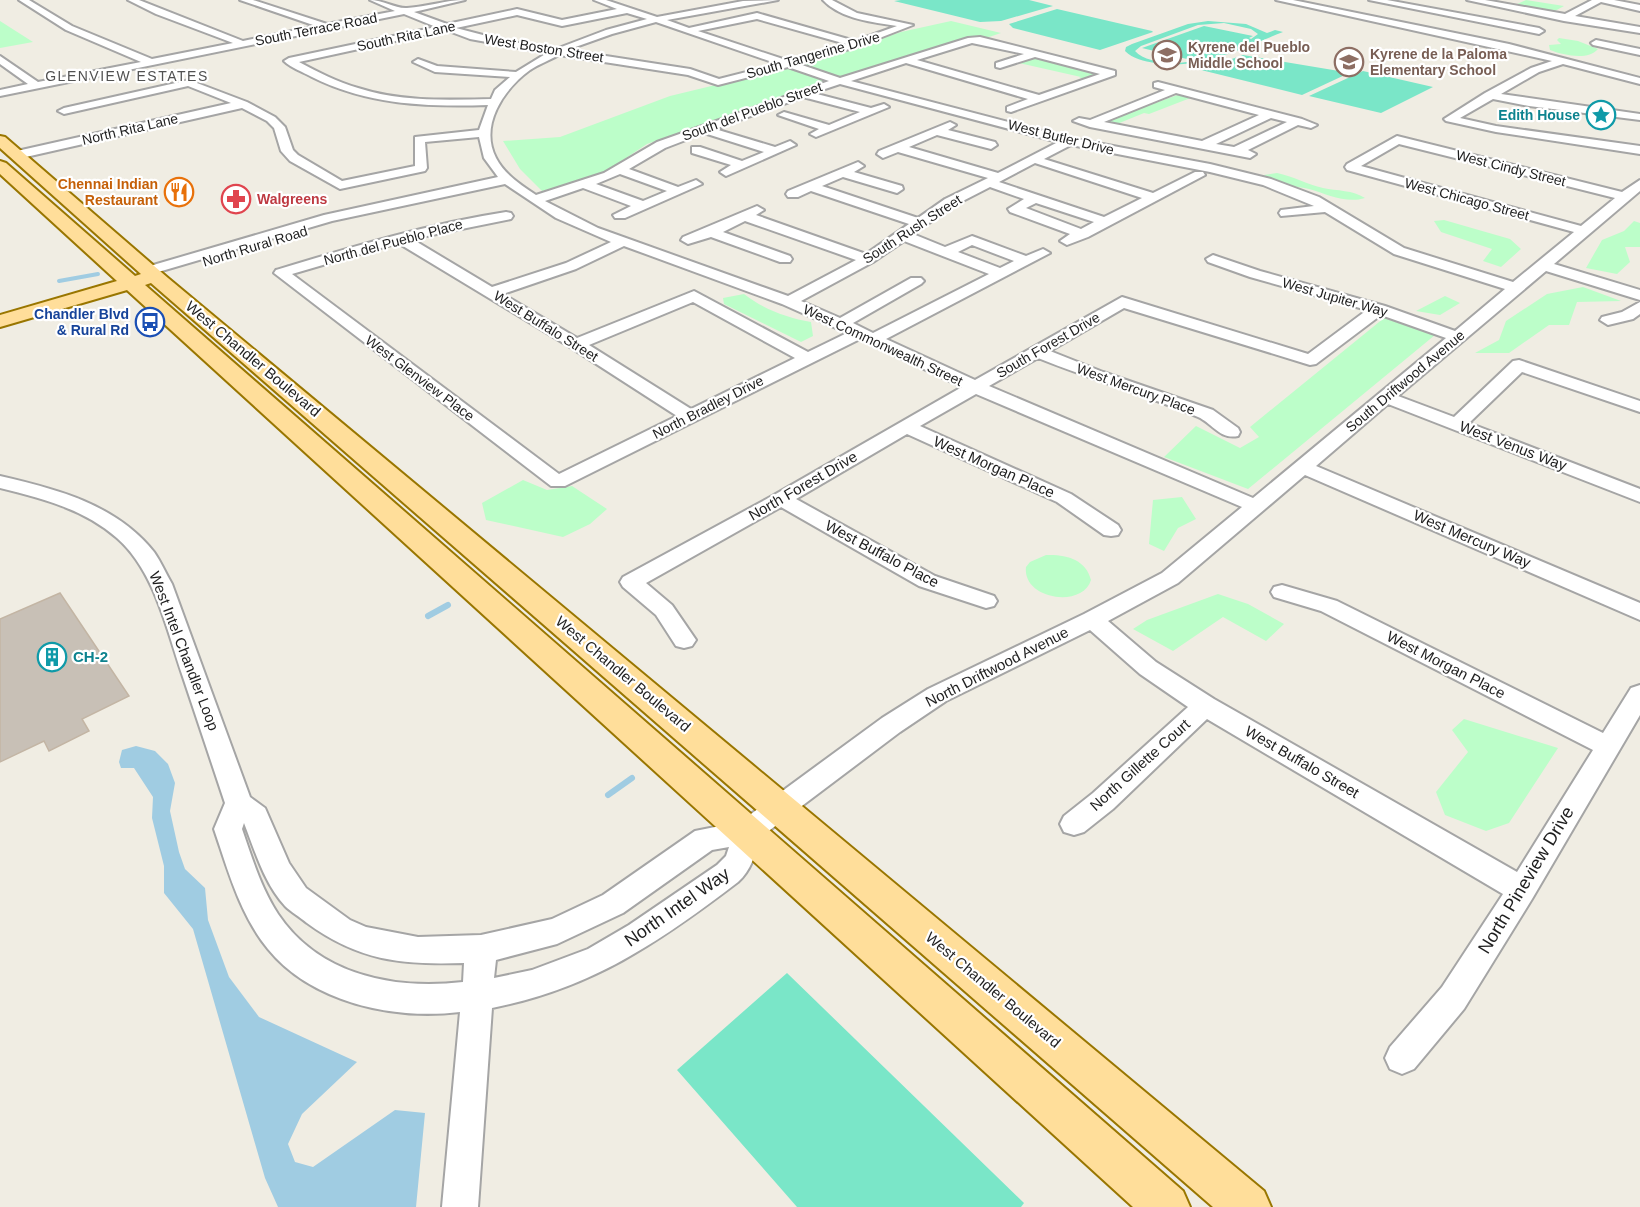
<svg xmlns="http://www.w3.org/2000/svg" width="1640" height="1207" font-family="Helvetica,sans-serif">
	<rect width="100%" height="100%" fill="#f0ede3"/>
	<path fill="#bcfec9" d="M1526,0L1564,6L1553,12L1515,5Z
		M0,21L33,42L0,48Z
		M951,21L1001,33L983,39H967L838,77L802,65L901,32Z
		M1559,38L1578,41L1598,49C1588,61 1563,55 1550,50L1549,45L1561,44L1557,40Z
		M1038,58C1059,63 1079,67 1100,72L1090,76L1094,78H1079L1081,77L1019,63L1024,59Z
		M790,67L828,82L647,144L599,176L542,191L520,169L503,141L560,137L670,96Z
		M1183,93L1193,97L1149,114L1144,113L1117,124L1123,126L1100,123Z
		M1277,173C1293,176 1308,185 1323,188C1337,191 1353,190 1365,198C1346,204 1327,194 1309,189C1295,185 1273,187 1264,175Z
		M1444,220L1510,239L1521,249L1501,267L1483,261L1492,249L1441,232L1434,221Z
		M1634,221L1640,223V247H1625L1630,262L1617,274L1586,268L1602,240L1624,231Z
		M1583,287L1621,301L1577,302L1569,325H1549L1509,353H1475L1499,340L1506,321L1547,294Z
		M744,294C763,309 787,318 811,322L813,336L801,342L724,304L723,298Z
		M1445,296L1460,303L1440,315L1416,311Z
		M1384,318L1435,335L1248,489L1164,457L1196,426L1240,448L1259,437L1250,427Z
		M523,480L547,490L572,486L607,509L590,524L563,537L486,520L482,503Z
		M1182,497L1196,519L1178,528L1164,551L1149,544L1153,500Z
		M1046,555C1065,554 1086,559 1091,580C1082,609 1022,599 1026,567L1030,562Z
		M1218,594L1248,604L1284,624L1266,641L1223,617L1173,651L1133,629L1147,620Z
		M1464,719L1558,748L1509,823L1486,831L1445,815L1436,792L1468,752L1452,730Z"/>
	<path fill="#7ae6c8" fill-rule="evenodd" d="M901,0H1029L1053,6L1001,21L980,22L894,1Z
		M1057,9L1152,31L1153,32L1100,50L1013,28L1009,24Z
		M1208,21L1246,24L1267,33L1275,30L1283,32C1240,49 1202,70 1155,63C1144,61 1133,59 1125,51L1126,47L1132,44L1188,24ZM1224,23L1251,29L1258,34L1251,39L1249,38L1253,36L1204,26L1142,48L1191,60L1200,58C1184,66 1148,65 1135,51L1141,46L1198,25Z
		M1243,55L1339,71L1347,74L1302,95L1201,70Z
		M1363,71L1433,87L1381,113L1309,96Z
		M787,973L1024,1203L1021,1207H797L677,1070Z"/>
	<path fill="#a0cce2" d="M136,746L155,751L168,764L175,783L170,811L179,852L185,869L205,888L208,920L229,977L259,1017L357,1062L302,1114L288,1144L295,1162L313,1167L395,1110L425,1113L416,1207H278L265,1178L193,929L164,893V866L152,818L153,797L134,768H121L119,762L122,750Z"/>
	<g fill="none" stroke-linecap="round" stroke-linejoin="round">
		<path stroke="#a0cce2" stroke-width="4" d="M59,281L98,274"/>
		<path stroke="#a0cce2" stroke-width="6" d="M428,616L448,605
			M608,795L632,778"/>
	</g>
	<path fill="#c8c0b6" stroke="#c3b5a4" stroke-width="1.5" d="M60,593L129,696L82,719L89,731L49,751L44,741L0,762V619Z"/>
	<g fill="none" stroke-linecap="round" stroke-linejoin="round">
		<g stroke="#a5a5a5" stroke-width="4">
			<path id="minor" d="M19,0H29L72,26L152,59L233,43L156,14L128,0H139L243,41L316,26L240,0H253L327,24L395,11L370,0C383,0 396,9 407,8C427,7 445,0 465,0L414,12L447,24L517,9L562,20L617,9L594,0H606L657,17L743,1L778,0L667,20L689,28L757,13L855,41L897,26C872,22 841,19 823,0H832L857,13L913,25L859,46L799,64L840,78L968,38L980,37L1115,71V75L1011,112L1007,111V107L1028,99L906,63L851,81L1070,138L1210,164L1271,179L1319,197L1404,248L1513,282L1574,232L1347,170L1345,167L1347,164L1397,136L1622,192L1640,180V191L1554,264L1640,290V300L1546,271L1398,396L1454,417L1513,361L1519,360L1640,401V412L1522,372L1469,423L1640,489V502L1388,404L1316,466L1640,603V620L1305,475L1178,583L1108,621L1156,662L1214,699L1517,872L1593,750L1321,611L1274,597L1271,592L1274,587L1282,585L1337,601L1603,733L1631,688L1640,685V715L1532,899L1464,1009L1414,1069L1402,1074L1390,1069L1385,1058L1390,1047L1442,987L1503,894L1207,719L1113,809L1084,832L1074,835L1064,832L1060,824L1064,816L1093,793L1188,707L1140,674L1090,630L946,701L900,732L758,839C755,856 751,870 738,882C658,943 592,988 492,1008L478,1207H442L460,1012C394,1020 312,1003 268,949C240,915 228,870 214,829L225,803C211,761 197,719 183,677C167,631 155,571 117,538C84,509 41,498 0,488V476C56,489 116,504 154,552C161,562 166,574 172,584L250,797L265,808L289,863L306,888L350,920L366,927L418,937L481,935L552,919L603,895L695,831L740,822L882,718L928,689L1084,614L1162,573L1242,507L976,394L920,426L1071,494L1118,525L1121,530L1118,535L1111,536L1104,535L1057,502L907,434L796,499L935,576L994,596L997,601L994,606L986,608L919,586L781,507L646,583L672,605L696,640L692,646L684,648L676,646L656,615L623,587L620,582L623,577L774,495L962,387L860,339L565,486H551L274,273L276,270C352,247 427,224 506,212L511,213L513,216L511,219L412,239L492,287L566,263L611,242L556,218L505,184L332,221L148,275L141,271L143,268L324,215L498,177L484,158L479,137L425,142L427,168L425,171L340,189L290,161L281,151L274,128L267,121L242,108L17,159L11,155L17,151L231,103L188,86L64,114L58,111L64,108L189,80L247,102L275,117L285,127L293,150L298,155L342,181L415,166V137L479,130L488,105C426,107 368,105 312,77C303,72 291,68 284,61L289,58L436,27L404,14L0,96V90L28,84L0,64V56L38,82L141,62L66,30ZM627,13L647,19L606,30L556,49L506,41L456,28L517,15L562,26ZM757,19L846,44L789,61L698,31ZM656,22L778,64L719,79L690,69L567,50L612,34ZM446,30L470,39L547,53L516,72L437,66L418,59L413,62L435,72L510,77L495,90L491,99C447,100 401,102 358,88C337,82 318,72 299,62ZM972,43L1024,54L996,63V67L1000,68L1035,57L1100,74L1039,95L917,60ZM559,55L688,75L718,85L788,67L829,81L657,142L604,173L536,195C521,185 504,174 496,158C479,125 504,89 530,70C539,64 550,60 559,55ZM840,84L1058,142L998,173L909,147L937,135L991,149L997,145L995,142L948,130L956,125L950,122L879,151L877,154L883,158L898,152L988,178L945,199L918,218L822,186L843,177L897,193L903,189L902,186L854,172L864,166L858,162L788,191L786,194L788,197H798L811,191L909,224L866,254L756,215L764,210L757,206L683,237L681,240L688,244L711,237L780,262H790L792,259L790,256L723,232L745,221L856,260L788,296L598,228L545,201L583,188L631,206L613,215L615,218H625L702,184L696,180L678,187L629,169L665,148L704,133L764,152L742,161L700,147H692V153L731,165L720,172L726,176L796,145L790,141L775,147L715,129L803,97L860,112L829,125L784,112L778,115L819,129L810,134L816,137L889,107L884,104L871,108L813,93ZM1399,144L1615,198L1581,226L1361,166ZM1071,145L1210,172L1263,185L1314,206L1281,210L1279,213L1281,216L1325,212L1394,254L1505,289L1455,331L1385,306L1260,271L1213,255L1206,259L1208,262L1250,277L1367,310L1308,354L1122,297L975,380L886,339L1050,253L1043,249L1026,256L972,236L945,247L913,234L955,205L990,187L1024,199L1008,209L1010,212L1070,234L1060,241L1067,245L1088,237L1205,175L1203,172H1195L1153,193L1044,159ZM1035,163L1142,198L1104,217L999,182ZM620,174L667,191L643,201L596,184ZM1036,203L1094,222L1081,229L1026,208ZM904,241L989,274L873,333L853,323L921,284L924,281L921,278H911L840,318L801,301L873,262ZM398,243L570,347L677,416L559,474L292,274ZM972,245L1014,261L1000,268L958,252ZM624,246L782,304L847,333L808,352L694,291L577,338L503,294L576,269ZM693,302L795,358L691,409L589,345ZM1124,308L1310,365L1316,364L1381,315L1446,338L1253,498L989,386L1038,358C1090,379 1146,395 1198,417C1212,423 1220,440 1238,436L1240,432L1238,428L1213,410L1103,372L1050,351ZM244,823C255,851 264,883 285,906C291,912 300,917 307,923C359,961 402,965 464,963L463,982C393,990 319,975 278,914C261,888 252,858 242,829ZM729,847L726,856L717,865L629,925L588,949L532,970L494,978L496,960L557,944L623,913L712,850Z
				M1276,0H1293L1509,44L1640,78V84L1563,64L1539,72L1501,94L1640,114V120L1529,106L1493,99L1460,118L1496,126L1640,146V154L1496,132L1446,121L1444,119L1485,93L1531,68L1552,61Z
				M1369,0H1387L1539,28L1544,31L1539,34Z
				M1467,0H1485L1565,14L1592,0H1614L1640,5V11L1601,2L1575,16L1640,27V33L1564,21Z
				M1596,40L1640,49V55L1593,45L1591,43Z
				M1158,82L1302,119L1317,125L1311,128L1298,125L1248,150L1256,154L1250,158L1090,127L1073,121L1079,118L1090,120L1165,90L1154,87V83ZM1176,93L1259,115L1202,141L1104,122ZM1271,118L1287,122L1234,147L1216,144Z
				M1640,302V314L1633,319L1608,325L1600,320L1602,317L1622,312Z"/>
		</g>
		<g stroke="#997600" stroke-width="4">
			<path id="major" d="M0,136L5,137L168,278L1264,1191L1271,1207H1213L151,283L145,285L1183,1191L1190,1207H1133L127,290L0,327V315L117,281L0,174V161L6,163L135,276L141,274L0,148Z"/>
		</g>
		<use href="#minor" fill="#fff" fill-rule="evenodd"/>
		<use href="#major" fill="#ffde9a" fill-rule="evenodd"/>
	</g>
	<defs>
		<g id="school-ring" transform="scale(1.5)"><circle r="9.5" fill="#fff" stroke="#8d6e63" stroke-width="1.5"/><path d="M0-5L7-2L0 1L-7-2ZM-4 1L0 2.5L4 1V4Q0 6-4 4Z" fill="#8d6e63"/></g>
		<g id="sight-ring" transform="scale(1.5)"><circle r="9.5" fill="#fff" stroke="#0f9aa8" stroke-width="1.5"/><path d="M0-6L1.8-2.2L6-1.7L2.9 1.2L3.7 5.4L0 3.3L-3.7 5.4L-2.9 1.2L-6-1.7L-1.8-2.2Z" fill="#0f9aa8"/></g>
		<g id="restaurant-ring" transform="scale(1.5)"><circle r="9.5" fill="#fff" stroke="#e8710a" stroke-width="1.5"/><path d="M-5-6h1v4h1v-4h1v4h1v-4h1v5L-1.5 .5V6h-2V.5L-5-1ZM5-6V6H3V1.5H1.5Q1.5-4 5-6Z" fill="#e8710a"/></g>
		<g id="pharmacy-ring" transform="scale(1.5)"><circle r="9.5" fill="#fff" stroke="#e0444e" stroke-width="1.5"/><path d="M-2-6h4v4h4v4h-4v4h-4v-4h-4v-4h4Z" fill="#e0444e"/></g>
		<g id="bus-ring" transform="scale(1.5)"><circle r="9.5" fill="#fff" stroke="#1a4fb4" stroke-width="1.5"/><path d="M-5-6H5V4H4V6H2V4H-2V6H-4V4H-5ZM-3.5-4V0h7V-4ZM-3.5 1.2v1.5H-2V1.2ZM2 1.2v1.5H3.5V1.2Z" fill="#1a4fb4"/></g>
		<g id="building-ring" transform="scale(1.5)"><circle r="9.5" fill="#fff" stroke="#0f9aa8" stroke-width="1.5"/><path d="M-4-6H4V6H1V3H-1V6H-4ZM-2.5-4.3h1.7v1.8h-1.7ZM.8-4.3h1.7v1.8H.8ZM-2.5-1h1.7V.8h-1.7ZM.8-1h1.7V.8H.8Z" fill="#0f9aa8"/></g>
	</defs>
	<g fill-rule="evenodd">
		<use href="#school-ring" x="1167" y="55"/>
		<use href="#school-ring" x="1349" y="62"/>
		<use href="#sight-ring" x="1601" y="115"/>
		<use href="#restaurant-ring" x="179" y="192"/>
		<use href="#pharmacy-ring" x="236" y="199"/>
		<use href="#bus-ring" x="150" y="322"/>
		<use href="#building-ring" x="52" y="657"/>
	</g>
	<g text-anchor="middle" stroke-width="4.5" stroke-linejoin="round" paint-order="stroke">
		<g font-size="14" fill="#1e1e1e" stroke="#fff">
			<text transform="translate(316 29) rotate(-11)" y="5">South Terrace Road</text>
			<text transform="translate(406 36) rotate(-12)" y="5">South Rita Lane</text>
			<text transform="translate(544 48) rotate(9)" y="5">West Boston Street</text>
			<text transform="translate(813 55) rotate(-16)" y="5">South Tangerine Drive</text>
			<text transform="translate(752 111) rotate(-20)" y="5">South del Pueblo Street</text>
			<text transform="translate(130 129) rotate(-13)" y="5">North Rita Lane</text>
			<text transform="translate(1061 137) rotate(14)" y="5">West Butler Drive</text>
			<text transform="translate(1511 168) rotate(14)" y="5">West Cindy Street</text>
			<text transform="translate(1467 199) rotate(15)" y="5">West Chicago Street</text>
			<text transform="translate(912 229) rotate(-33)" y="5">South Rush Street</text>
			<text transform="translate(393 242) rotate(-15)" y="5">North del Pueblo Place</text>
			<text transform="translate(255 246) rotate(-17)" y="5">North Rural Road</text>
			<text transform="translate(1335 297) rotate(16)" y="5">West Jupiter Way</text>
			<text transform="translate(546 326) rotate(32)" y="5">West Buffalo Street</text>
			<text transform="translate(883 345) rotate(25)" y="5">West Commonwealth Street</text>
			<text transform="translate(1048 345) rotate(-30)" y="5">South Forest Drive</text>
			<text transform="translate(420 378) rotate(37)" y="5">West Glenview Place</text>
			<text transform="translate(1405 381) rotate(-40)" y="5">South Driftwood Avenue</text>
			<text transform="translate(1136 389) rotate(20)" y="5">West Mercury Place</text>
			<text transform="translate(708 407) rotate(-27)" y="5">North Bradley Drive</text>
		</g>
		<g font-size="14" font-weight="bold" fill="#785e54" stroke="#fff" text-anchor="start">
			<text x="1188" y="52">Kyrene del Pueblo<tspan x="1188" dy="16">Middle School</tspan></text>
			<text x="1370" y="59">Kyrene de la Paloma<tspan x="1370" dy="16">Elementary School</tspan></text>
		</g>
		<g font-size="14" letter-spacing="1.5" fill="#515151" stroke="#fff">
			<text x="127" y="81">GLENVIEW ESTATES</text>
		</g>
		<g font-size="14" font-weight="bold" fill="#0d838f" stroke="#fff" text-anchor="end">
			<text x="1580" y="120">Edith House</text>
		</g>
		<g font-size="14" font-weight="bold" fill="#c56008" stroke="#fff" text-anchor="end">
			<text x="158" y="189">Chennai Indian<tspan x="158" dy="16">Restaurant</tspan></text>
		</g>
		<g font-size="14" font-weight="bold" fill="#be3a42" stroke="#fff" text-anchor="start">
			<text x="257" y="204">Walgreens</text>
		</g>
		<g font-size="14" font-weight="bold" fill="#164399" stroke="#fff" text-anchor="end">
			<text x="129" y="319">Chandler Blvd<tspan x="129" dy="16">&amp; Rural Rd</tspan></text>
		</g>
		<g font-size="15" fill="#1e1e1e" stroke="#fff">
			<text transform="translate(253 359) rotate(40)" y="5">West Chandler Boulevard</text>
			<text transform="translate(1513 446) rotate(21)" y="5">West Venus Way</text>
			<text transform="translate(994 467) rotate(24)" y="5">West Morgan Place</text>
			<text transform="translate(803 486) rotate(-30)" y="5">North Forest Drive</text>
			<text transform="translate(1472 539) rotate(23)" y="5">West Mercury Way</text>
			<text transform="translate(882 554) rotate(28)" y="5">West Buffalo Place</text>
			<text transform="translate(184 651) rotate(69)" y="5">West Intel Chandler Loop</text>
			<text transform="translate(1446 665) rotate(27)" y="5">West Morgan Place</text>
			<text transform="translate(997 667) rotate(-27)" y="5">North Driftwood Avenue</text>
			<text transform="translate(623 674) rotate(40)" y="5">West Chandler Boulevard</text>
			<text transform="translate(1302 762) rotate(30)" y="5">West Buffalo Street</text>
			<text transform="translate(1140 765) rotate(-42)" y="5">North Gillette Court</text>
			<text transform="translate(993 990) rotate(40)" y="5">West Chandler Boulevard</text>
		</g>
		<g font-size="15" font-weight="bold" fill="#0d838f" stroke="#fff" text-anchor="start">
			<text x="73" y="662">CH-2</text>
		</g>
		<g font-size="18" fill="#1e1e1e" stroke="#fff">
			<text transform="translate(1526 880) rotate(-59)" y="6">North Pineview Drive</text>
			<text transform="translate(677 907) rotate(-35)" y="6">North Intel Way</text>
		</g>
	</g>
</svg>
